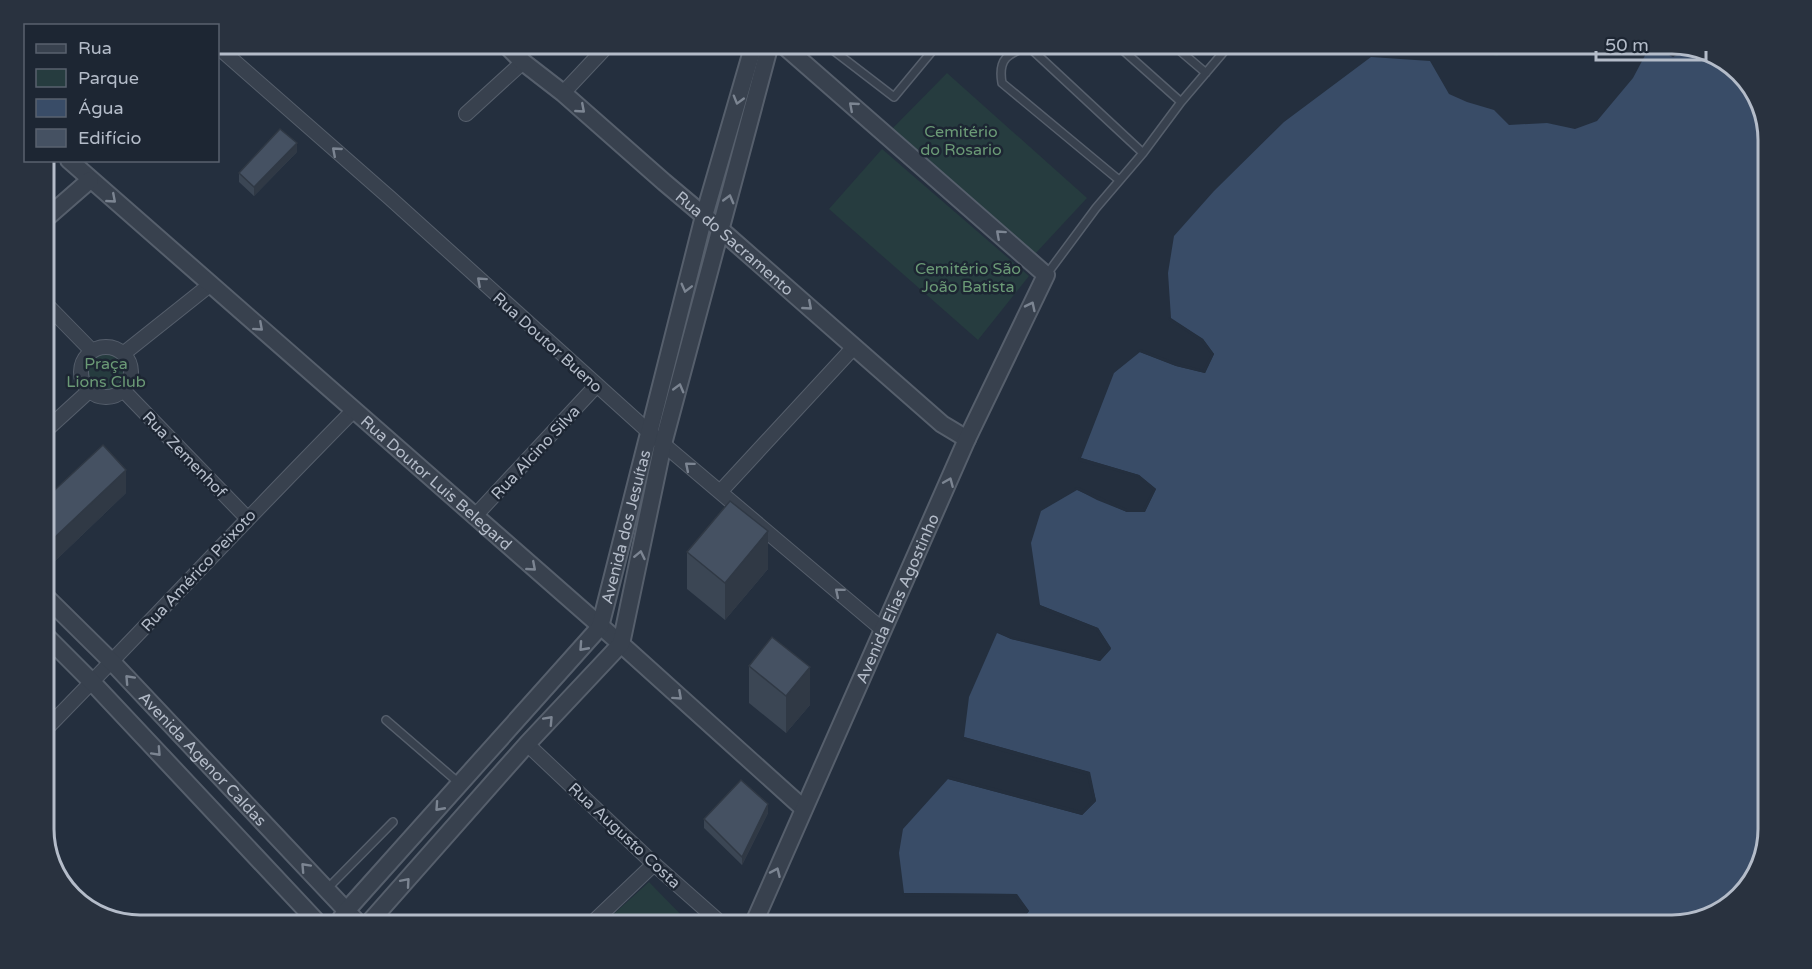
<svg xmlns="http://www.w3.org/2000/svg" width="1812" height="969" font-family="'Varela Round',sans-serif">
	<rect width="100%" height="100%" fill="#242f3e"/>
	<path fill="#263c3f" d="M1443,44H1519L1497,56Z
		M947,73L1087,198L1034,255L889,132Z
		M882,149L1029,276L978,340L829,209Z
		M85 372a21 21 0 1 1 42 0a21 21 0 1 1-42 0Z
		M649,882L691,925H612L606,921Z"/>
	<path fill="#394c67" d="M1650,46L1673,57L1690,48L1715,54L1752,87L1768,134V829L1758,872L1720,912L1672,925H1018L1029,911L1016,894L904,893L899,853L903,829L948,779L1082,815L1096,801L1089,772L964,737L969,697L997,633L1011,639L1100,661L1111,649L1098,628L1040,605L1031,543L1041,511L1077,490L1127,512L1145,511L1156,489L1139,475L1081,458L1114,373L1140,352L1176,366L1205,373L1214,354L1203,339L1171,318L1168,273L1174,236L1214,191L1284,122L1371,57L1430,61L1449,94L1467,102L1494,110L1509,125L1547,123L1575,129L1597,121L1633,78Z"/>
	<path fill="#242f3e" d="M1168,317L1203,339L1214,354L1205,373L1176,366L1137,351L1140,349L1177,363L1203,370L1211,354L1201,341L1169,320Z
		M1078,457L1139,475L1156,489L1145,512H1127L1097,500L1074,488L1078,487L1127,509H1143L1153,490L1138,477L1079,461Z
		M1037,604L1098,628L1111,648L1100,661L1047,647L1011,639L995,631L998,630L1012,637L1099,658L1108,648L1096,630L1039,608Z
		M964,737L1090,772L1096,801L1082,815L948,779L946,777L949,776L1081,811L1093,800L1087,775L1008,753L963,740L961,737Z
		M901,893L1017,894L1029,911L1018,925H1015L1025,911L1015,897L904,896Z"/>
	<g fill="none" stroke-linecap="round" stroke-linejoin="round">
		<g stroke="#565f6c" stroke-width="10">
			<path id="service" d="M825,44L894,97L938,44
				M1033,44C1012,53 997,55 1002,83L1119,180
				M1116,44L1181,102
				M1172,44L1206,73
				M1028,46L1143,153
				M1047,274L1096,208L1143,153L1181,102L1227,48L1229,44
				M386,720L459,783
				M326,890L393,822"/>
		</g>
		<g stroke="#565f6c" stroke-width="16">
			<path id="minor" d="M218,47L390,198L649,432L883,630
				M563,93L609,44
				M466,114L523,62
				M44,302L92,351
				M81 372a25 25 0 1 1 50 0a25 25 0 1 1-50 0Z
				M123,354L211,284
				M123,390L247,518
				M44,432L89,391
				M720,492L854,347
				M474,517L596,386
				M44,731C148,625 249,516 353,411
				M527,744L654,864L723,925
				M590,925L654,864"/>
		</g>
		<g stroke="#565f6c" stroke-width="20">
			<g id="tertiary">
				<path id="s1" d="M505,44L523,62L563,93L664,182L721,230L942,424L967,439"/>
				<path id="s2" d="M69,160L621,644L803,808"/>
				<path d="M44,220L90,180"/>
				<path id="s3" d="M44,595L112,662L360,925"/>
				<path d="M44,634L92,682L320,925"/>
				<path id="s4" d="M337,925L346,911L600,627L704,216L754,44"/>
				<path d="M367,925L527,744L621,644L663,444L770,44"/>
				<path id="s5" d="M753,925L967,439L1046,275L782,44"/>
			</g>
		</g>
		<use href="#service" stroke="#38414e" stroke-width="7"/>
		<use href="#minor" stroke="#38414e" stroke-width="14"/>
		<use href="#tertiary" stroke="#38414e" stroke-width="16"/>
	</g>
	<path fill="#3b4654" d="M297,152L254,196L239,182V173Z
		M126,493L53,563L44,554V500Z
		M687,552L768,569L725,620L687,589Z
		M749,666L810,705L786,733L749,703Z
		M768,813L742,865L704,828V819Z"/>
	<path fill="#303945" d="M297,143V152L254,196V187Z
		M126,470V493L53,563V539Z
		M768,531V569L725,620V583Z
		M810,667V705L786,733V696Z
		M768,804V813L742,865V857Z"/>
	<path fill="#455162" stroke="#303945" stroke-width="1.5" d="M280,129L297,143L254,187L239,173Z
		M103,445L126,470L53,539L44,530V500Z
		M730,501L768,531L725,583L687,552Z
		M772,637L810,667L786,696L749,666Z
		M741,780L768,804L742,857L704,819Z"/>
	<defs><path id="oneway-chevron" d="M-2-3.5L2.5 0L-2 3.5" fill="none" stroke-width="1.6" stroke-linecap="round" stroke-linejoin="round" transform="scale(1.5)"/></defs>
	<g stroke="#7c8592">
		<use href="#oneway-chevron" transform="translate(738 100) rotate(106)"/>
		<use href="#oneway-chevron" transform="translate(853 106) rotate(-139)"/>
		<use href="#oneway-chevron" transform="translate(581 109) rotate(41)"/>
		<use href="#oneway-chevron" transform="translate(336 151) rotate(-139)"/>
		<use href="#oneway-chevron" transform="translate(112 199) rotate(41)"/>
		<use href="#oneway-chevron" transform="translate(729 199) rotate(-75)"/>
		<use href="#oneway-chevron" transform="translate(1000 234) rotate(-138)"/>
		<use href="#oneway-chevron" transform="translate(481 281) rotate(-138)"/>
		<use href="#oneway-chevron" transform="translate(686 288) rotate(104)"/>
		<use href="#oneway-chevron" transform="translate(808 306) rotate(41)"/>
		<use href="#oneway-chevron" transform="translate(1031 306) rotate(-64)"/>
		<use href="#oneway-chevron" transform="translate(259 327) rotate(42)"/>
		<use href="#oneway-chevron" transform="translate(679 388) rotate(-75)"/>
		<use href="#oneway-chevron" transform="translate(689 466) rotate(-140)"/>
		<use href="#oneway-chevron" transform="translate(949 482) rotate(-67)"/>
		<use href="#oneway-chevron" transform="translate(640 555) rotate(-78)"/>
		<use href="#oneway-chevron" transform="translate(532 567) rotate(41)"/>
		<use href="#oneway-chevron" transform="translate(839 592) rotate(-140)"/>
		<use href="#oneway-chevron" transform="translate(583 647) rotate(132)"/>
		<use href="#oneway-chevron" transform="translate(129 679) rotate(-133)"/>
		<use href="#oneway-chevron" transform="translate(678 696) rotate(42)"/>
		<use href="#oneway-chevron" transform="translate(549 720) rotate(-47)"/>
		<use href="#oneway-chevron" transform="translate(157 752) rotate(47)"/>
		<use href="#oneway-chevron" transform="translate(439 807) rotate(132)"/>
		<use href="#oneway-chevron" transform="translate(305 867) rotate(-133)"/>
		<use href="#oneway-chevron" transform="translate(776 872) rotate(-66)"/>
		<use href="#oneway-chevron" transform="translate(406 882) rotate(-49)"/>
	</g>
	<g text-anchor="middle" stroke-width="5" stroke-linejoin="round" paint-order="stroke">
		<g font-size="16" fill="#6b9a76" stroke="#1d2633">
			<text x="961" y="137">Cemitério<tspan x="961" dy="18">do Rosario</tspan></text>
			<text x="968" y="274">Cemitério São<tspan x="968" dy="18">João Batista</tspan></text>
			<text x="106" y="369">Praça<tspan x="106" dy="18">Lions Club</tspan></text>
		</g>
		<g font-size="16" fill="#b4bcc9" stroke="#1d2633">
			<text dy="6" stroke="none"><textPath href="#s1" startOffset="304">Rua do Sacramento</textPath></text>
			<text transform="translate(548 342) rotate(42)" y="6">Rua Doutor Bueno</text>
			<text transform="translate(535 452) rotate(-47)" y="6">Rua Alcino Silva</text>
			<text transform="translate(185 454) rotate(46)" y="6">Rua Zemenhof</text>
			<text dy="6" stroke="none"><textPath href="#s2" startOffset="489">Rua Doutor Luis Belegard</textPath></text>
			<text dy="6" stroke="none"><textPath href="#s4" startOffset="501">Avenida dos Jesuítas</textPath></text>
			<text transform="translate(198 570) rotate(-47)" y="6">Rua Américo Peixoto</text>
			<text dy="6" stroke="none"><textPath href="#s5" startOffset="357">Avenida Elias Agostinho</textPath></text>
			<text dy="6" stroke="none"><textPath href="#s3" startOffset="228">Avenida Agenor Caldas</textPath></text>
			<text transform="translate(625 835) rotate(43)" y="6">Rua Augusto Costa</text>
		</g>
	</g>
	<path d="M0 0H1812V969H0ZM140 54H1672A86 86 0 0 1 1758 140V829A86 86 0 0 1 1672 915H140A86 86 0 0 1 54 829V140A86 86 0 0 1 140 54Z" fill="#29323f" fill-rule="evenodd"/>
	<path fill="none" stroke="#b4bcc9" stroke-width="3" d="M140 54H1672A86 86 0 0 1 1758 140V829A86 86 0 0 1 1672 915H140A86 86 0 0 1 54 829V140A86 86 0 0 1 140 54Z"/>
	<rect x="24" y="24" width="195" height="138" fill="#1d2633" stroke="#59626f" stroke-width="1.5"/>
	<rect x="36" y="44" width="30" height="9" fill="#38414e" stroke="#59626f" stroke-width="1.5"/>
	<text x="78" y="54" font-size="18" fill="#b4bcc9">Rua</text>
	<rect x="36" y="69" width="30" height="18" fill="#263c3f" stroke="#59626f" stroke-width="1.5"/>
	<text x="78" y="84" font-size="18" fill="#b4bcc9">Parque</text>
	<rect x="36" y="99" width="30" height="18" fill="#394c67" stroke="#59626f" stroke-width="1.5"/>
	<text x="78" y="114" font-size="18" fill="#b4bcc9">Água</text>
	<rect x="36" y="129" width="30" height="18" fill="#455162" stroke="#59626f" stroke-width="1.5"/>
	<text x="78" y="144" font-size="18" fill="#b4bcc9">Edifício</text>
	<path d="M1596 51v9h110v-9" fill="none" stroke="#b4bcc9" stroke-width="3"/>
	<text x="1605" y="51" font-size="18" fill="#b4bcc9" stroke="#1d2633" stroke-width="4.5" paint-order="stroke">50 m</text>
</svg>
